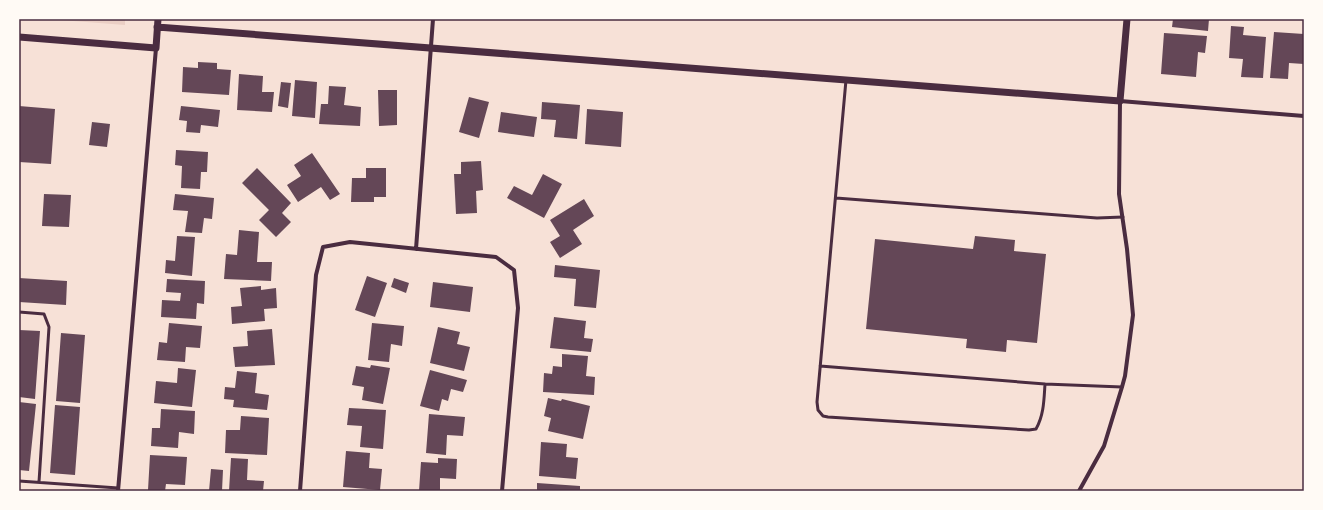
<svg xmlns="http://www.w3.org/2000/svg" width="1323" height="510" font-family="'Noto Serif',serif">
	<rect width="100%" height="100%" fill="#f7e1d7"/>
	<path fill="#ebcfc5" d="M47,19H125V25Z"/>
	<path fill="#644757" d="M1173,19H1209L1208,31L1172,27Z
		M1231,26L1244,27L1243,35L1266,37L1263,78L1241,77L1243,59L1229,58Z
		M1274,32L1304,34V64L1289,63L1288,79L1270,78Z
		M1164,33L1207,36L1205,53L1198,52L1196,77L1161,74Z
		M198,62L217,63V69L231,70L229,95L182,92L183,67L198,68Z
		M239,74L263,76L262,92H274L272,112L237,110Z
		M295,80L317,82L315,118L292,116Z
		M281,82L291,83L288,108L278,106Z
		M329,86L346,87L344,105L361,107L360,126L319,124L321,104H328Z
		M378,90H397V125L379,126Z
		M469,97L489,102L479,138L459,132Z
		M542,102L580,105L577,139L554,137L556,120L541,119Z
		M19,106L55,109L51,164L19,162Z
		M181,106L220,110L218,127L201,125L200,133L186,132L187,121L179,120Z
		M587,109L623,112L621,147L585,144Z
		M501,112L537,117L534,137L498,132Z
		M92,122L110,124L107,147L89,145Z
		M176,150L208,152L207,172H201L200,189L181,188L182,166L175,165Z
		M312,153L340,194L330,200L321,187L298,202L287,185L301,176L294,165Z
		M481,161L483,190L476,191L477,213L456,214L454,174H461V162Z
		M257,168L291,203L282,213L291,222L276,237L259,220L269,210L242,183Z
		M366,168H386V197H374V202H351L352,178H366Z
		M543,174L562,184L544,218L507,198L514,186L532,195Z
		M44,194L71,195L69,227L42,226Z
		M175,194L214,198L212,219L204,218L202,233L185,232L188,211L173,210Z
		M584,199L594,216L573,230L582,244L560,258L550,242L560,236L550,220Z
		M239,230L259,232L257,262H272L271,281L224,279L226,254L237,255Z
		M177,236L195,237L192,276L165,273L166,260L175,261Z
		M975,236L1015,240L1014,251L1046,254L1037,343L1007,340L1006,352L966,348L967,339L866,329L875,239L973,249Z
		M555,265L600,270L596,308L574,306L576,279L554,277Z
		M367,276L387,283L375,317L355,310Z
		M19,278L67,281L66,305L19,302Z
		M394,278L409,283L406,293L391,287Z
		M167,279L205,281L204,304L197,303L196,319L161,317L162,300L180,301L181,293L166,292Z
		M433,282L473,287L470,312L430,307Z
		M261,286V290L276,288L277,308L264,309L265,321L232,324L231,307L242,306L240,288Z
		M554,317L586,321L584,338L593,339L591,352L550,348Z
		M169,323L202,326L200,348L186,347L185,362L157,360L159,342L167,343Z
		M372,323L404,326L402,346L391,344L389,362L368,360Z
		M438,327L460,332L457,344L470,347L464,371L430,363Z
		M272,329L275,365L235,367L233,347L248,346L247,331Z
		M19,330L40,331L35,399L19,397Z
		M61,333L85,335L80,403L56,401Z
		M562,354L588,356L586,376L595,377L594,395L543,392L544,373L552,374L553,366L562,367Z
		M371,365L390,368L383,404L362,400L364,387L352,385L356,366L370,368Z
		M178,368L196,370L192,407L154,403L156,381L177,383Z
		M430,370L467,380L463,392L451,389L448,401L442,399L439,411L420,406Z
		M237,371L257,373L255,393L269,395L267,410L233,407L234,400L224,399L225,387L235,388Z
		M548,398L561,401L562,399L590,406L583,439L548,431L551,418L544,416Z
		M19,402L36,404L29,471L19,470Z
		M55,405L80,407L75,475L50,473Z
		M349,408L386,410L383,449L360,447L362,426L347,425Z
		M161,409L195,411L194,434L179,432L178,448L151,446L152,428H160Z
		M429,414L465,417L463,436L447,435L446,455L426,453Z
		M241,416L269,418L267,455L225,453L226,430H240Z
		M541,442L567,444L566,457L578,458L576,479L539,476Z
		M346,451L370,453L369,468L382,469L380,490L343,487Z
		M150,455L187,457L185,485L166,484L165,491L148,490Z
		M231,458L248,459L247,480L264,481L263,491H229Z
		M438,458L457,459L456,479L440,478V491H419L421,462L438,463Z
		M211,469L223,470L222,491H209Z
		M537,483L580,486V491H537Z"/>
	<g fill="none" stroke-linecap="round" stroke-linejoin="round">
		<path stroke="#4a2c40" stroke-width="3" d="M846,80L817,402L818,410L823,416L828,417L1029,430L1036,429C1044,415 1044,399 1045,384L1122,387
			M836,198L1097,218L1123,217
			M19,312L44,314L49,327L39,482
			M820,366L1045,384
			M19,481L118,488"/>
		<path stroke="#4a2c40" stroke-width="4" d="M416,249L433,19
			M118,491L156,48
			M300,491L316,275L323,247L350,242L496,257L514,270L518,308L502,491
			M1079,491L1104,446L1122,387L1125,376L1133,315L1127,249L1119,194L1120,101L1304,116"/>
		<path stroke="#4a2c40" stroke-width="7" d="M157,27L1120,101L1127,19
			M19,37L156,48L158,19"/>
	</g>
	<rect width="1323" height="510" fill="none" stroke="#fffaf5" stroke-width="40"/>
	<rect x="20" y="20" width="1283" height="470" fill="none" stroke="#4a2c40" stroke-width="1.5"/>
</svg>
